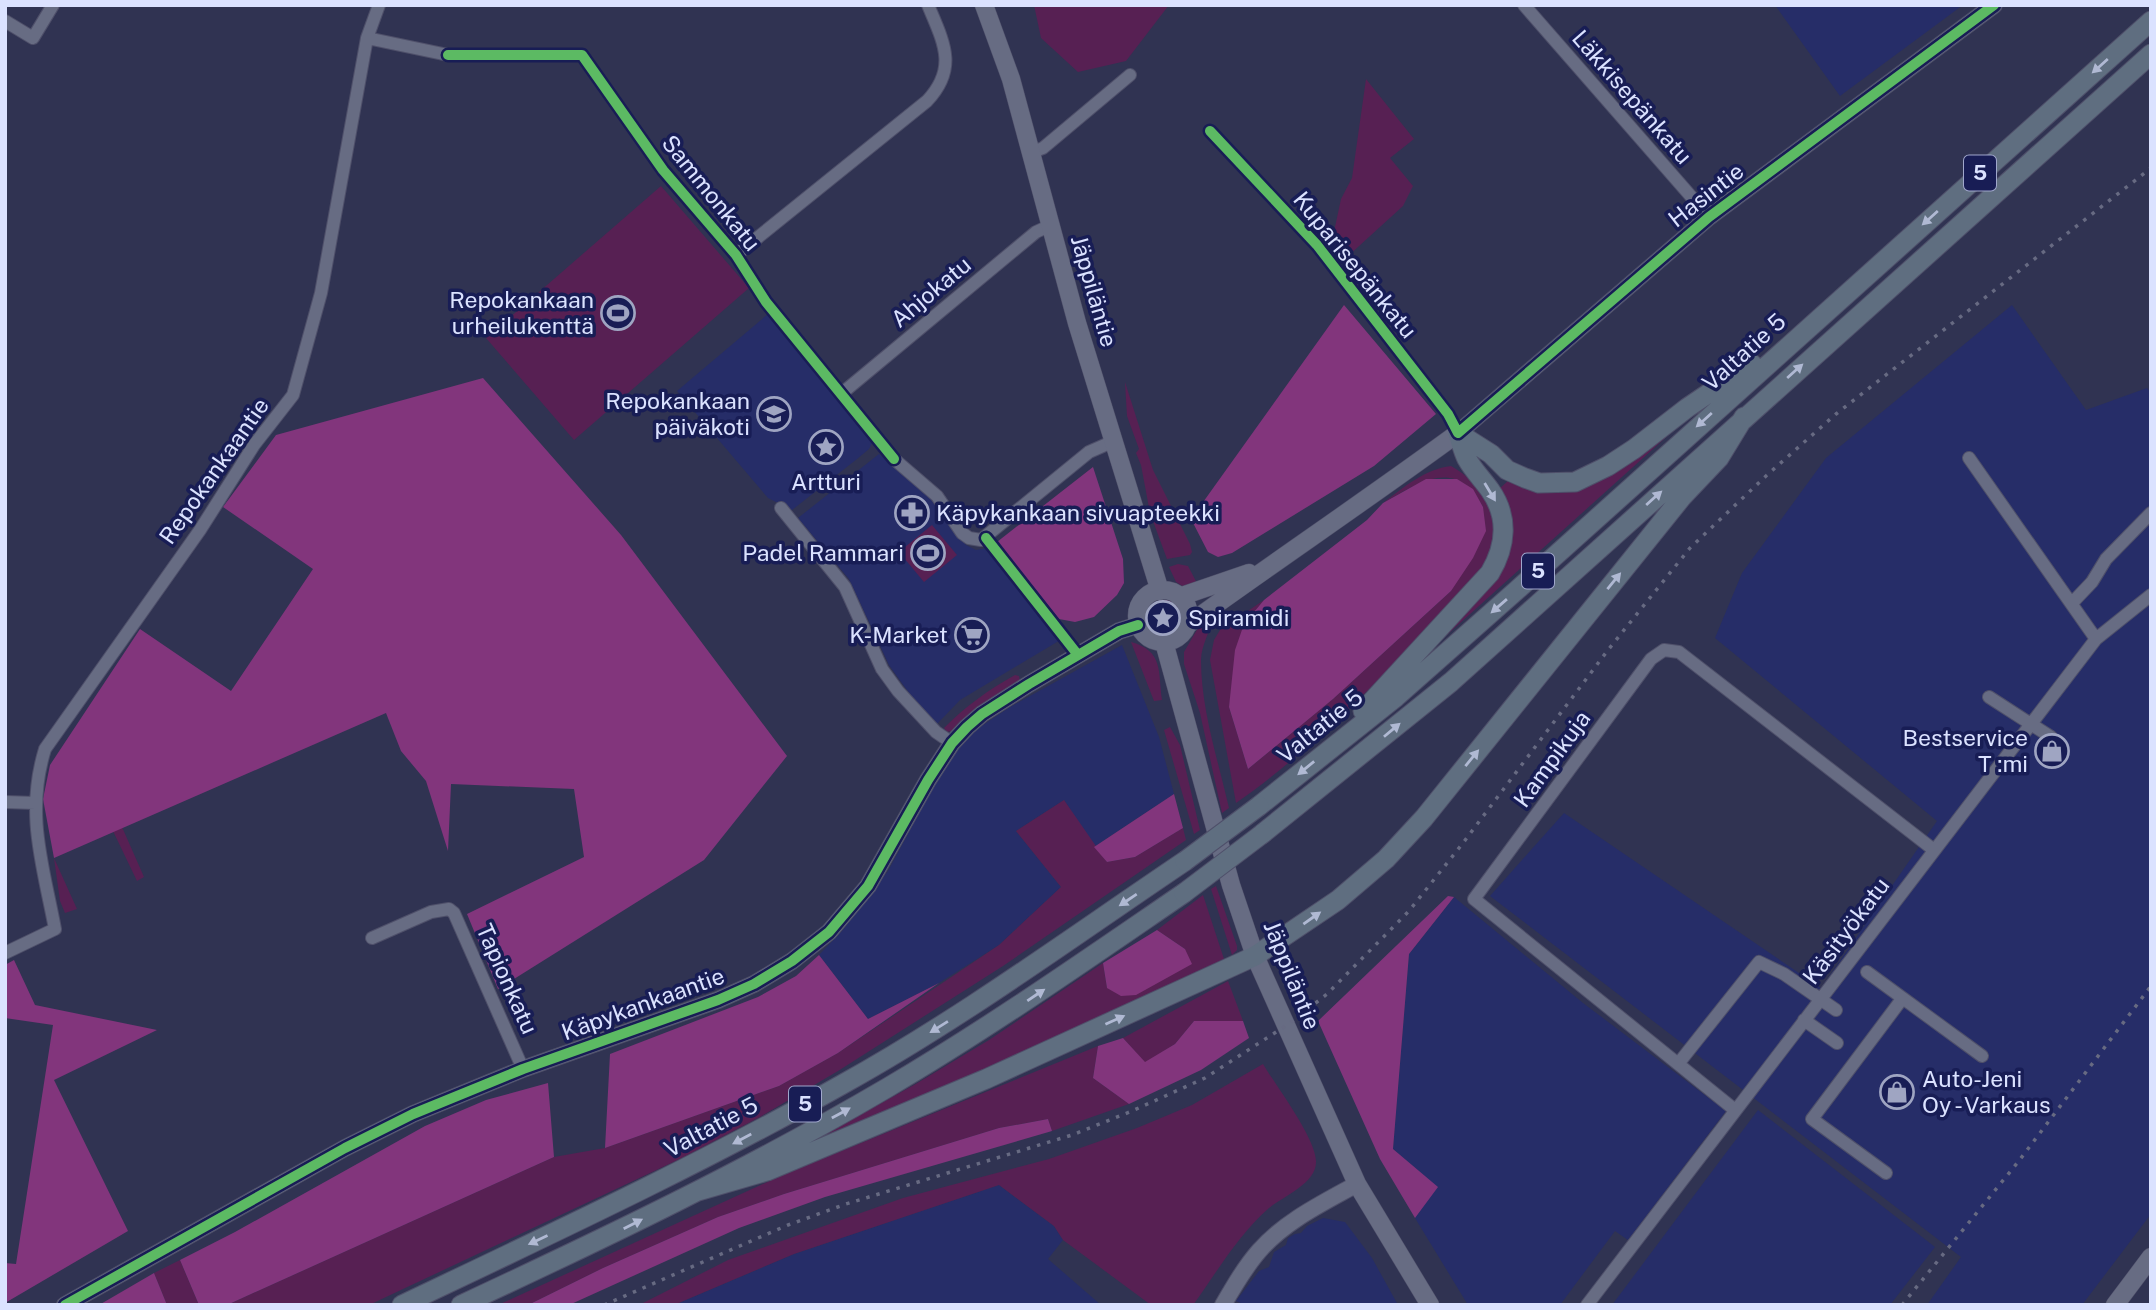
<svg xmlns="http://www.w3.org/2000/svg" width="2156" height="1310" font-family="'Public Sans',sans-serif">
	<rect width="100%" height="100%" fill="#303352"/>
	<path fill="#262d68" d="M1775,5H1963L1840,96Z
		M2012,305L2086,410L2147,388L2151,393V1214L2082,1305H1927L1961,1257L1490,896L1564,813L1821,988L1937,821L1715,638L1742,573L1826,458Z
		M768,314L871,438L872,443L869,449L857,459L792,510L768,498L677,391Z
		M879,454L929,497L966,545L976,550L988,548L1062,639L960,700L937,724L914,700L889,665L849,579L798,518Z
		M1122,645L1159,737L1174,794L1094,847L1064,800L1016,831L1061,887L999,945L939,983L868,1019L819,955L842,931L888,871L939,776L962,743L980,727L1010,707Z
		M1454,897L1583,1003L1726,1111L1628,1240L1615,1231L1560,1305H1468L1415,1218L1437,1187L1393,1149L1409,954Z
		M1758,1110L1935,1247L1890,1305H1612Z
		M999,1185L1054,1226L1063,1240L1048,1259L1101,1305H674L794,1254Z
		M1323,1218L1345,1222L1372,1258L1398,1305H1245L1236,1301L1259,1271L1269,1267L1274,1252L1286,1245L1288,1238L1295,1234L1301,1233L1307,1226Z"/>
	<path fill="#572053" d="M1034,5H1169L1126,61L1078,72L1041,38Z
		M1366,79L1414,139L1390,158L1413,186L1403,206L1347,257L1332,241L1341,199L1352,178Z
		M661,186L749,288L574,440L486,338Z
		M1125,382L1153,470L1190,544L1192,552L1190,555L1167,559L1150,513L1141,465L1136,453L1139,449L1127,416Z
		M1704,403L1439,642L1492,584L1499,489L1509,480C1528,489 1545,495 1567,492C1597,489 1676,424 1704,403Z
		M1451,466C1478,480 1508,521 1493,554C1490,561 1482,569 1477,575C1458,600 1438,621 1416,643C1359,699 1302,757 1236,803L1210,660L1214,640L1220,630L1264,600L1244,624L1229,707L1248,769L1333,699L1451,591L1483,507C1456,457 1422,481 1383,503C1404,487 1425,469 1451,466Z
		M932,525L957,555L924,582L899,552Z
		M1178,564L1188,566L1199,587L1187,589L1176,582L1169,567Z
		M1147 617a17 17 0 1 1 34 0a17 17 0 1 1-34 0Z
		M1212,614C1215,624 1201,643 1201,660C1201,709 1218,760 1229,808L1222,813L1200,713L1184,664V652L1198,628Z
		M1131,642C1164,651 1158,672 1162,700L1154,701Z
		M1015,675L1019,676L1020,681L956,730L947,732L944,728C966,706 988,690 1015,675Z
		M1170,727L1180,745L1200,830L1194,834L1164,730Z
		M1064,800L1107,862L1135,857L1183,828L1186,840L1003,966L838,1071L760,1117L682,1158L369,1305H227L554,1157L605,1148L779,1086L838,1053L999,945L1061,887L1016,831Z
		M122,827L144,877L137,881L113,831Z
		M54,858L77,909L65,913L60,901Z
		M1216,886L1237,946V950L1232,955L1211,889Z
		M1203,895L1224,959C1093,1027 956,1083 818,1138L914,1085L989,1040L1103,963L1107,988L1185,949L1157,930Z
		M1228,981L1243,1021H1194L1175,1044L1145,1063L1123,1038Z
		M1098,1046L1093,1078L1129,1104L1052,1131L1048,1119L999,1128L784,1194L718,1217L603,1268L528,1305H498L785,1174Z
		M1263,1064C1276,1086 1315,1137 1316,1161C1317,1183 1284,1196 1269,1208C1238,1235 1217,1272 1193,1305H1151L1063,1240L1054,1226L999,1185L794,1254L674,1305H639L728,1260L903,1198L1049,1159L1137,1128L1192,1105Z
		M180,1260L199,1305H167L154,1273Z"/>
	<path fill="#82357c" d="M1344,305L1436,414L1374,466L1232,553L1218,557L1208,552L1191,519Z
		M483,378L621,535L787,756L704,860L498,989L467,914L584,857L574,789L451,784L448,851L426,781L401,751L386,713L54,858L43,799L50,765L140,629L231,691L313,569L223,507L276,435Z
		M1093,467L1123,559L1124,583L1117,595L1094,617L1075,622L1059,619L997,542Z
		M1426,479H1457L1473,489L1483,507L1486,531L1473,558L1451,591L1333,699L1248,769L1229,707L1235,650L1244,624L1264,600L1367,520L1383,503Z
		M1174,794L1183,828L1135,857L1107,862L1094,847Z
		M1448,896L1454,897L1409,954L1393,1149L1438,1187L1415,1218L1380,1159L1318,1021Z
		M1157,930L1185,949L1192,964L1136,995L1121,996L1107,988L1103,963Z
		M819,955L868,1019L939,983L838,1053L779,1086L605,1148L610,1054L758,997L796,976Z
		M14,960L35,1005L157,1030L54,1080L128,1231L5,1303V1263L16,1264L53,1025L5,1018V965Z
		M1194,1021H1243L1249,1038L1201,1070L1129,1104L1093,1078L1098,1046L1123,1038L1145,1062L1175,1044Z
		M548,1083L554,1157L227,1305H199L180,1260L235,1232L425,1126L486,1100Z
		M1048,1119L1052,1131L825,1197L739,1228L569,1305H528L603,1268L718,1217L784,1194L999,1128Z
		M154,1273L167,1305H99Z"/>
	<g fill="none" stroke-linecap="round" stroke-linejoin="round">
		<g stroke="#4f506a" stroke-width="14">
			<path id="minor" d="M1524,5L1709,217
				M5,21L33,38L53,5
				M367,38L448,55
				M1210,131L1317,245L1448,414L1458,433
				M1030,153L1043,148L1130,75
				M736,255L927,101C958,68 944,43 928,5
				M841,394L1036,232L1049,226
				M1969,458L2096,639
				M894,459L937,496L962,533L969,538L981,540L1089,452L1114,441
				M781,508L845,587L882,669L898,691L936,732L952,743
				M2072,603L2092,582L2106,559L2151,513
				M1989,697L2051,737
				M5,802L35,803
				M372,938L431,912L449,909L454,913L523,1069
				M5,953L55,929C43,865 25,814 45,749L200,530L254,445L293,395L321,293L367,38L379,5
				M1867,972L1982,1056
				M1804,1020L1837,1043
				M1678,1064L1759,962L1784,974L1836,1010
				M1735,1110L1474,899L1651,659L1664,650L1679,652L1934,850
				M1886,1173L1812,1119L1902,999
				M1587,1305L2096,639L2151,595"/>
		</g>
		<g stroke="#4f506a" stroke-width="18">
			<path id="tertiary" d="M1458,433L1709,217L1994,5
				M65,1305L345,1148L413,1114L523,1069L718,1000L754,984L792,961L829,932L868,886L928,780L952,743L967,727L982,714L1029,684L1119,631L1138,625
				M1223,1305C1234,1286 1245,1267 1259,1251C1285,1221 1323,1203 1357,1184"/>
		</g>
		<g stroke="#4f506a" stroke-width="19">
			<path id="secondary" d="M984,5L1011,79L1077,323L1160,591
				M1137 616a26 26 0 1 1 52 0a26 26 0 1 1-52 0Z
				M1179,597L1249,573
				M1186,626C1276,561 1368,499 1458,433
				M1164,642L1231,885L1255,956L1357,1184L1430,1305
				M2115,1305L2151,1257"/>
		</g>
		<g stroke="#4f506a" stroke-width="21">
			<path id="trunk" d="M1458,433L1491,454L1507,470L1525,478L1539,483L1575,482L1608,466L1634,449L1687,408L1752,364
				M1363,711L1490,573C1506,546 1509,517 1490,490C1483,480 1473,470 1467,459C1463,451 1461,442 1458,433
				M1259,806L1396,697L1517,590L2151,21
				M1262,834L1451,682L2151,54
				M695,1192L767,1171L986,1079L1255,956L1338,900L1386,859L1424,818L1682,497L1719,458L1744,417
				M402,1305C551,1234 699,1165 843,1084C962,1018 1072,937 1185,861
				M461,1305C605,1238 749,1169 887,1088C989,1028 1086,960 1184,893"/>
		</g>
		<use href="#minor" stroke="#676c83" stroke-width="12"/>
		<use href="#tertiary" stroke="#676c83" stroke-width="16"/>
		<use href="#secondary" stroke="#676c83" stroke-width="18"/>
		<use href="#trunk" stroke="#5f6e80" stroke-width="19"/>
		<path stroke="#676a82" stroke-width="3.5" stroke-dasharray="3.5 7" stroke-linecap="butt" d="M604,1305L788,1225L846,1204L1072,1135L1132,1111L1205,1078L1290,1023L1327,994L1409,911L1463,843L1608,650L1690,548L1767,475L1836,414L2151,168
			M1902,1305L2018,1162L2151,986"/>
		<g stroke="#4f506a" stroke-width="21" stroke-linecap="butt">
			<path id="trunk-bridge" d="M1185,861L1259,806
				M1184,893L1262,834"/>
		</g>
		<use href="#trunk-bridge" stroke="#5f6e80" stroke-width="19"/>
		<g stroke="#181d55" stroke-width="15">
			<path id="cycleway" d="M448,55H582L663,170L736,255L766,302L894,459
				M1210,131L1317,245L1448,414L1458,433L1709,217L1994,5
				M986,538L1078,655
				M65,1305L345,1148L413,1114L523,1069L718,1000L754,984L792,961L829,932L868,886L928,780L952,743L967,727L982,714L1029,684L1119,631L1138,625"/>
		</g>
		<use href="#cycleway" stroke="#5cba63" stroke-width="10"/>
	</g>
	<defs><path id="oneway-solid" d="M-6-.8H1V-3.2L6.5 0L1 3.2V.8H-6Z" transform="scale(1.75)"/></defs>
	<g fill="#b0b9d3">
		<use href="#oneway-solid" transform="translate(2100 66) rotate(138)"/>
		<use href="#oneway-solid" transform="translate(1930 218) rotate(138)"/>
		<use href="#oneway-solid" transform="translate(1795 371) rotate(-42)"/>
		<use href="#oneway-solid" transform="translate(1704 420) rotate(138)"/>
		<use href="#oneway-solid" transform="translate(1490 492) rotate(59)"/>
		<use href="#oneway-solid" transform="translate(1654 498) rotate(-42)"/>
		<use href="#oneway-solid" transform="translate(1614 581) rotate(-51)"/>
		<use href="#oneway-solid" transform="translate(1499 606) rotate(139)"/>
		<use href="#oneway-solid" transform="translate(1392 730) rotate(-40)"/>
		<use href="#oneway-solid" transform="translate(1472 758) rotate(-51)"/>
		<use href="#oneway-solid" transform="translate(1306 768) rotate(141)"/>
		<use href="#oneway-solid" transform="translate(1128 900) rotate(146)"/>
		<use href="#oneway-solid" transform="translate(1312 918) rotate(-35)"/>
		<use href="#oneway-solid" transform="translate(1036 995) rotate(-34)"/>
		<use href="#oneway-solid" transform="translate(1115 1020) rotate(-24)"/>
		<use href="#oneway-solid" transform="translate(939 1027) rotate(148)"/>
		<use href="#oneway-solid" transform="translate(841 1113) rotate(-29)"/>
		<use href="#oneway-solid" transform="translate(742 1139) rotate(152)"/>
		<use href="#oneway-solid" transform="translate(633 1224) rotate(-27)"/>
		<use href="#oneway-solid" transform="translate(538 1240) rotate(155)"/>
	</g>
	<defs>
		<g id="stadium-ring" transform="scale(1.75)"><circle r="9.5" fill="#181d55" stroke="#9fa5c2" stroke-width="1.5"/><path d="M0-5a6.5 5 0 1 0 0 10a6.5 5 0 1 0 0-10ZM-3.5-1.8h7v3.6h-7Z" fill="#9fa5c2"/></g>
		<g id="school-ring" transform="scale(1.75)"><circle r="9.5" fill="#181d55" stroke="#9fa5c2" stroke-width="1.5"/><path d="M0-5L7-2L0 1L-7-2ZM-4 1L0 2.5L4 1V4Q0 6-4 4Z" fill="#9fa5c2"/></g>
		<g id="sight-ring" transform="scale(1.75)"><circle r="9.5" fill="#181d55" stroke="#9fa5c2" stroke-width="1.5"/><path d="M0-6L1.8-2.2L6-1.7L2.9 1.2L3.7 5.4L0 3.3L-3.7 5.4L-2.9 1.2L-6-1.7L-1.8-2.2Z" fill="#9fa5c2"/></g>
		<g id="pharmacy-ring" transform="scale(1.75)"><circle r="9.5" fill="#181d55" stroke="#9fa5c2" stroke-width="1.5"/><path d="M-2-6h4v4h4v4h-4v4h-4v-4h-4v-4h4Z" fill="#9fa5c2"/></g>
		<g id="supermarket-ring" transform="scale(1.75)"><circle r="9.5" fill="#181d55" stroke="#9fa5c2" stroke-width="1.5"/><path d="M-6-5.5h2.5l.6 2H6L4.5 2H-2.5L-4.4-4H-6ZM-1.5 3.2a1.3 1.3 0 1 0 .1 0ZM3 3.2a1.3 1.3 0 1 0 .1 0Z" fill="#9fa5c2"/></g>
		<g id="shop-ring" transform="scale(1.75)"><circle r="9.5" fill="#181d55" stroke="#9fa5c2" stroke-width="1.5"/><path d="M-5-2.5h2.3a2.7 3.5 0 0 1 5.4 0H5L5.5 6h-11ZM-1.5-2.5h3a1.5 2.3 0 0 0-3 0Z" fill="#9fa5c2"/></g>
	</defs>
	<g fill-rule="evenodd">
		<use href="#stadium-ring" x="618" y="313"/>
		<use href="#school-ring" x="774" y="414"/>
		<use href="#sight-ring" x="826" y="447"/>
		<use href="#pharmacy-ring" x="912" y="513"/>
		<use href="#stadium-ring" x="928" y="553"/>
		<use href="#sight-ring" x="1163" y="618"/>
		<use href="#supermarket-ring" x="972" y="635"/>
		<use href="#shop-ring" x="2052" y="751"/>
		<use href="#shop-ring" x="1897" y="1092"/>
	</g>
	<g text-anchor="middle" stroke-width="7" stroke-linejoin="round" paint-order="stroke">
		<g fill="#181d55" stroke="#a0a7cc" stroke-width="2">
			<rect x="1964" y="155.5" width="32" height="35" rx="5"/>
			<rect x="1522" y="553.5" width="32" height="35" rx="5"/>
			<rect x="789" y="1086.5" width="32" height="35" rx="5"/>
		</g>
		<g font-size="21" font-weight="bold" fill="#dbe2ff">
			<text x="1980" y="180">5</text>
			<text x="1538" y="578">5</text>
			<text x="805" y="1111">5</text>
		</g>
		<g font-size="23" fill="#dbe2ff" stroke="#181d55">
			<text transform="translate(1632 97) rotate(49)" y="8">Läkkisepänkatu</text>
			<text transform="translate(711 193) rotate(51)" y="8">Sammonkatu</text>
			<text transform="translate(1706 195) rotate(-38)" y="8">Hasintie</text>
			<text transform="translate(1355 265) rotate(51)" y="8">Kuparisepänkatu</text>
			<text transform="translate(1094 291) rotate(74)" y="8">Jäppiläntie</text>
			<text transform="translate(931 292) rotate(-40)" y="8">Ahjokatu</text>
			<text transform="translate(1744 352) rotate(-42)" y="8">Valtatie 5</text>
			<text transform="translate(214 471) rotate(-55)" y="8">Repokankaantie</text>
			<text transform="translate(1320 726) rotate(-39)" y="8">Valtatie 5</text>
			<text transform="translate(1552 759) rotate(-54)" y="8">Kampikuja</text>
			<text transform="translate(1846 931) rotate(-53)" y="8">Käsityökatu</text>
			<text transform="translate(1292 975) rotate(68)" y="8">Jäppiläntie</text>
			<text transform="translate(507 979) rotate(66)" y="8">Tapionkatu</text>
			<text transform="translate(643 1004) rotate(-20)" y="8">Käpykankaantie</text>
			<text transform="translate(711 1127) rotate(-28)" y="8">Valtatie 5</text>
		</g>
		<g font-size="23" fill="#dbe2ff" stroke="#181d55" text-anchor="end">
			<text x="594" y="308">Repokankaan<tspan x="594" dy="26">urheilukenttä</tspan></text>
			<text x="750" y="409">Repokankaan<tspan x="750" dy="26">päiväkoti</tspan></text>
			<text x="826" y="490" text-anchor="middle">Artturi</text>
			<text x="936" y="521" text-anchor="start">Käpykankaan sivuapteekki</text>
			<text x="904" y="561">Padel Rammari</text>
			<text x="1188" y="626" text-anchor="start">Spiramidi</text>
			<text x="948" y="643">K-Market</text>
			<text x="2028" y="746">Bestservice<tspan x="2028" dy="26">T :mi</tspan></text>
			<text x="1922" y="1087" text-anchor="start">Auto-Jeni<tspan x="1922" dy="26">Oy - Varkaus</tspan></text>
		</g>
	</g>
	<rect width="2156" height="1310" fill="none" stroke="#dbe2ff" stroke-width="14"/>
</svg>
